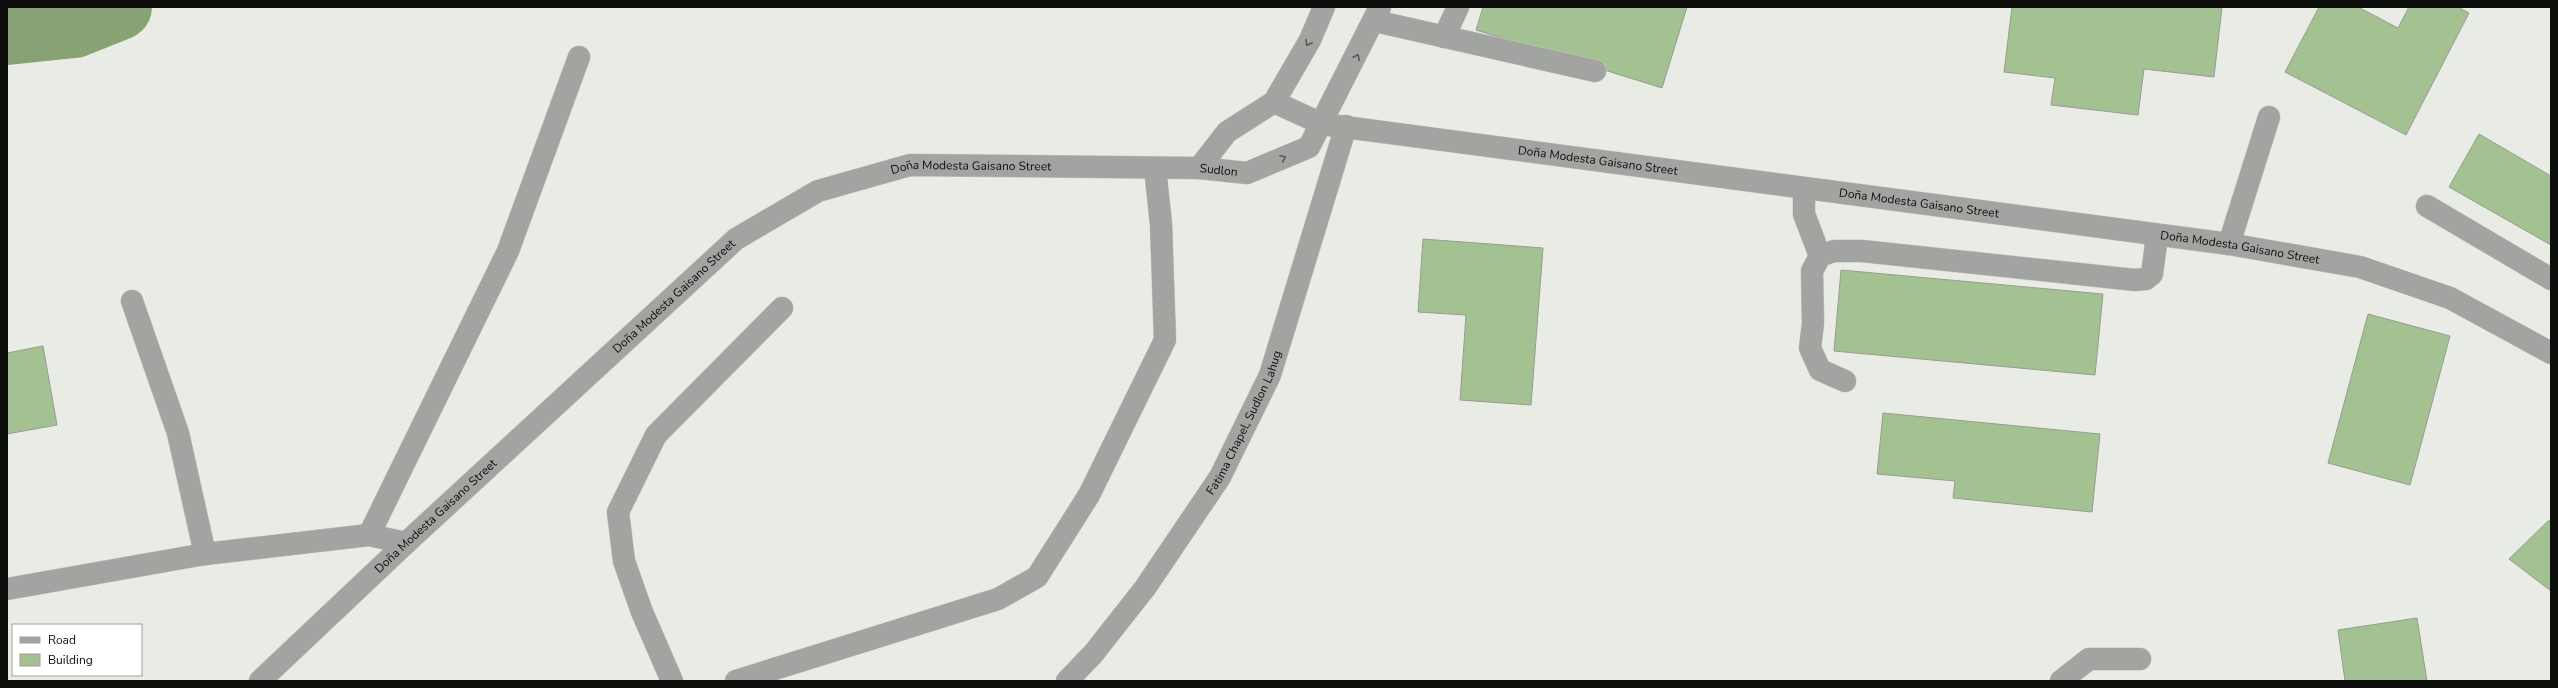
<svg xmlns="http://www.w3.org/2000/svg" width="2558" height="688" font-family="'Nunito Sans',sans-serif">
	<rect width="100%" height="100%" fill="#e8ece5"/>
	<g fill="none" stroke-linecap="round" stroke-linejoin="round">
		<path stroke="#87a374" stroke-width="66" d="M7,32L74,25L119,7"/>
	</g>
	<path fill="#a4c191" stroke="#979c94" d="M1483,7H1687L1662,88L1476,30Z
		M2012,7H2222L2214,77L2144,69L2138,115L2051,105L2055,78L2004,72Z
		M2319,7H2358L2398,28L2409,7H2458L2469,13L2406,135L2285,72Z
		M2479,134L2551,176V245L2449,187Z
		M1423,239L1543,248L1531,405L1460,400L1466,315L1418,312Z
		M1841,270L2103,294L2095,375L1834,351Z
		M2368,314L2450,336L2410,485L2328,463Z
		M43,346L57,425L7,434V353Z
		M1883,413L2100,434L2092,512L1953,498L1955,481L1877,474Z
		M2548,521H2551V591L2509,559Z
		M2417,618L2427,681H2345L2338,630Z"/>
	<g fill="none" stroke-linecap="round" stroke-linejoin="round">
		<g stroke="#c5c8c2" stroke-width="23">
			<g id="minor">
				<path d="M1375,21L1595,71"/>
				<path d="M1444,37L1458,7"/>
				<path id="s1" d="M1274,102L1322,124L2229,244L2360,267L2450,298L2551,353"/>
				<path d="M1199,168L1227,132L1274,102L1310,40L1324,7"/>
				<path d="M1804,189V214L1820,256"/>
				<path d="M2427,206L2551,279"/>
				<path d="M2229,244L2269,117"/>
				<path d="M132,301L178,433L205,554"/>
				<path d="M1845,381L1820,370L1810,348L1813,323L1812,271L1820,256L1834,251H1862L2135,280L2146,279L2152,274L2157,236"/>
				<path d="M369,535L508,251L579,57"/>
				<path d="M7,589L205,554L369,535L406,543"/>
				<path id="s2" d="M260,681L406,543L736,239L818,191L910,165L1199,168L1247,173L1309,147L1380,7"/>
				<path d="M672,681L642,612L624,561L618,512L656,435L782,308"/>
				<path d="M736,681L998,599L1037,577L1089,495L1165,340L1161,224L1155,168"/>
				<path id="s3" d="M1067,681L1093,654L1145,588L1220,477L1270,375L1346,126"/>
				<path d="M2061,681L2089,659H2140"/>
			</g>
		</g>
		<use href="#minor" stroke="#a2a4a1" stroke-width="22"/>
	</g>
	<defs><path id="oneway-chevron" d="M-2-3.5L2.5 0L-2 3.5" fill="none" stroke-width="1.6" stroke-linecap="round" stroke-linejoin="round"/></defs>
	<g stroke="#575956">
		<use href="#oneway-chevron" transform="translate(1308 43) rotate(119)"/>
		<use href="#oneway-chevron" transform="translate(1357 57) rotate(-63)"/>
		<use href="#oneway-chevron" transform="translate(1283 158) rotate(-23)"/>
	</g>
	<g text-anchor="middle" stroke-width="3" stroke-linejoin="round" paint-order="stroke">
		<g font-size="12" fill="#0c0e0b" stroke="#fff">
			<text dy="4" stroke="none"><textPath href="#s1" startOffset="331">Doña Modesta Gaisano Street</textPath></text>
			<text dy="4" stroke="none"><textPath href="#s2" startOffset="1149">Sudlon</textPath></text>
			<text dy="4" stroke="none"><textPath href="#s2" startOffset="901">Doña Modesta Gaisano Street</textPath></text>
			<text dy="4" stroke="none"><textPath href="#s1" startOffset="655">Doña Modesta Gaisano Street</textPath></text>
			<text dy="4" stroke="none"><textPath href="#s1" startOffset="979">Doña Modesta Gaisano Street</textPath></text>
			<text dy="4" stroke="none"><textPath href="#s2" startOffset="565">Doña Modesta Gaisano Street</textPath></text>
			<text dy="4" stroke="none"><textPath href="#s3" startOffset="315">Fatima Chapel, Sudlon Lahug</textPath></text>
			<text dy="4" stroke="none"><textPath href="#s2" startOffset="241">Doña Modesta Gaisano Street</textPath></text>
		</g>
	</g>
	<rect width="2558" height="688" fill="none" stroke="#0c0e0b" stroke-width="16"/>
	<rect x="12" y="624" width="130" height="52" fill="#ffffff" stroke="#9e9f9d"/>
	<rect x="20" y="637" width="20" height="6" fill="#a2a4a1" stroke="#9e9f9d"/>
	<text x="48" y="644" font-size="12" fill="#0c0e0b">Road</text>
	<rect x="20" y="654" width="20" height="12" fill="#a4c191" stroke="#9e9f9d"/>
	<text x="48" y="664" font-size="12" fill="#0c0e0b">Building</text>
</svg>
